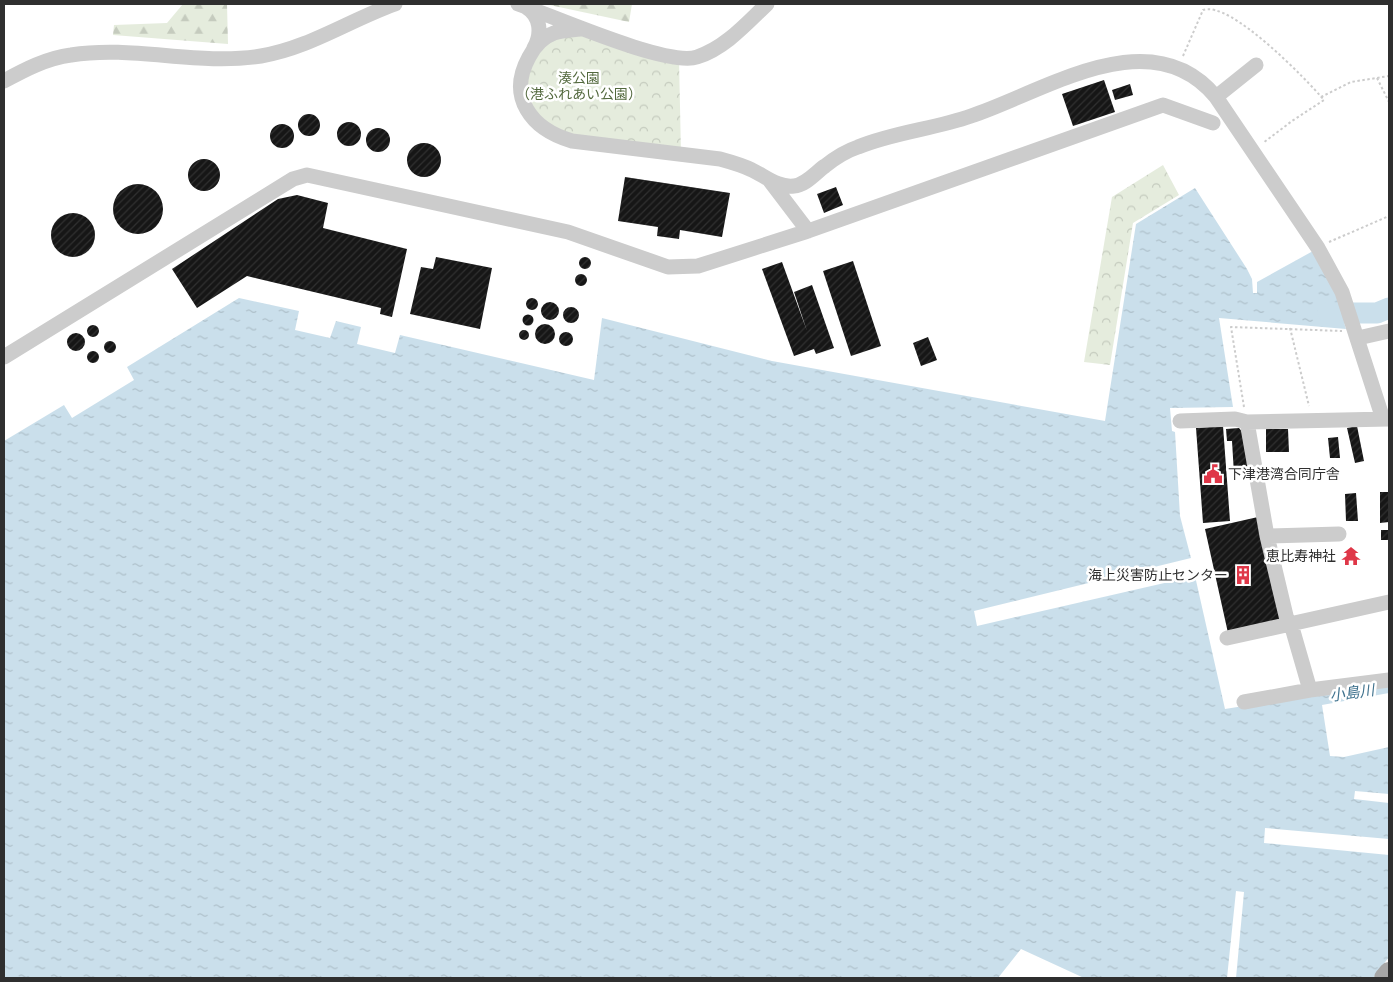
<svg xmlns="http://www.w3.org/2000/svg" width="1393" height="982" font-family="Signika,'Noto Sans JP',sans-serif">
	<defs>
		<pattern id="forest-firs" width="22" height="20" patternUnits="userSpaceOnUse" patternTransform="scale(1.25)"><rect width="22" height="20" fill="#e5ecdd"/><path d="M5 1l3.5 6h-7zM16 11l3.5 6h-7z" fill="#c5cbbe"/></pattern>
		<pattern id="park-crowns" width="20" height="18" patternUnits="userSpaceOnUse" patternTransform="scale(1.25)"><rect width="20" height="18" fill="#e5ecdd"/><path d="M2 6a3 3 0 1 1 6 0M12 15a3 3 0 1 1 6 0" fill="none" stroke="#c5cbbe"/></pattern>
		<pattern id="water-ripples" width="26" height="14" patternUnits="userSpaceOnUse" patternTransform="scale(1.25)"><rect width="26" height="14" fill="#cadfeb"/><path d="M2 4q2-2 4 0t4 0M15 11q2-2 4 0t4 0" fill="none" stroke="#aec0ca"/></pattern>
		<pattern id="building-hatch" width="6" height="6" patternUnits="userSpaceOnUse" patternTransform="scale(1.25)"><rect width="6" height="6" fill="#161616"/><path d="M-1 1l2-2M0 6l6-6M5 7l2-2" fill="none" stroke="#303030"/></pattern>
	</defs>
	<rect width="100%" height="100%" fill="#fff"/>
	<path fill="url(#forest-firs)" d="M183,4H227L228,44L113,35L114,25L167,23Z
		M545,4H632L629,22Z"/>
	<path fill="url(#park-crowns)" d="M562,31L679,59L681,154L572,141L523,104L526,62Z
		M1163,165L1179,195L1133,223L1110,365L1084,362L1112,197Z"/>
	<path fill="url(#water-ripples)" d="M1195,188L1247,269L1252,279L1253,293H1257V282L1313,251L1335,291L1346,329L1219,318L1233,407L1170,408L1172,431L1175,432L1180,516L1191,558L974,611L977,626L1195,576L1225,709L1389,683V693L1322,705L1330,756L1344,757L1389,747V794L1355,791L1354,799L1389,803V839L1265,828L1264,843L1389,855V957L1373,978H1236L1244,892L1236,891L1227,978H1084L1021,949L998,978H4V441L64,405L72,418L134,380L127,367L239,298L299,311L295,330L330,338L336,321L361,327L357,344L395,353L400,335L594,380L602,318L772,361L1105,421L1136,224Z"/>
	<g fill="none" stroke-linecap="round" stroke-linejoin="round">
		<path stroke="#cadfeb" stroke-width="21" d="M1328,313H1377L1389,308"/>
	</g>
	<path fill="url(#building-hatch)" d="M1104,80L1115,112L1073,126L1062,94Z
		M1130,84L1133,95L1115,100L1112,90Z
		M298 125a11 11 0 1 1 22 0a11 11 0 1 1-22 0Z
		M337 134a12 12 0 1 1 24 0a12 12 0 1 1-24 0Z
		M270 136a12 12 0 1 1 24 0a12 12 0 1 1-24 0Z
		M366 140a12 12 0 1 1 24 0a12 12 0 1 1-24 0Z
		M407 160a17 17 0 1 1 34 0a17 17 0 1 1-34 0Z
		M188 175a16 16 0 1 1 32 0a16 16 0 1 1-32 0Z
		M625,177L730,193L722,237L680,230L679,239L657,236L658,227L618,221Z
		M113 209a25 25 0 1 1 50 0a25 25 0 1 1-50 0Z
		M836,187L843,205L824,213L817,194Z
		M297,195L328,203L323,228L407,249L392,317L380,314L381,308L247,276L197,308L172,269L278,199Z
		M51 235a22 22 0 1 1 44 0a22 22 0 1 1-44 0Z
		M436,257L492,268L480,329L410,314L421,267L433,269Z
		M579 263a6 6 0 1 1 12 0a6 6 0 1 1-12 0Z
		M853,261L881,346L851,356L823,271Z
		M782,262L807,331L794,292L812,285L834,348L816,354L814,349L794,356L762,269Z
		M575 280a6 6 0 1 1 12 0a6 6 0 1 1-12 0Z
		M526 304a6 6 0 1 1 12 0a6 6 0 1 1-12 0Z
		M541 311a9 9 0 1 1 18 0a9 9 0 1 1-18 0Z
		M563 315a8 8 0 1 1 16 0a8 8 0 1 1-16 0Z
		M522.5 320a5.5 5.5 0 1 1 11 0a5.5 5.5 0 1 1-11 0Z
		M535 334a10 10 0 1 1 20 0a10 10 0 1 1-20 0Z
		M87 331a6 6 0 1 1 12 0a6 6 0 1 1-12 0Z
		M519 335a5 5 0 1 1 10 0a5 5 0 1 1-10 0Z
		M559 339a7 7 0 1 1 14 0a7 7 0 1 1-14 0Z
		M67 342a9 9 0 1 1 18 0a9 9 0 1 1-18 0Z
		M928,337L937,360L921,366L913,343Z
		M104 347a6 6 0 1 1 12 0a6 6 0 1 1-12 0Z
		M87 357a6 6 0 1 1 12 0a6 6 0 1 1-12 0Z
		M1223,426L1230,521L1203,523L1196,428Z
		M1357,426L1364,461L1355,463L1347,428Z
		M1239,428L1245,435L1248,473L1234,474L1232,441H1227L1226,429Z
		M1266,429H1288L1289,452H1266Z
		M1338,437L1340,458H1330L1328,438Z
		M1380,492H1389V522L1380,523Z
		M1356,493L1358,521H1346L1345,494Z
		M1258,517L1281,621L1228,633L1205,529Z
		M1381,530H1389V540H1381Z"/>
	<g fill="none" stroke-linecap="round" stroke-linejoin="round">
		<path stroke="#ccc" stroke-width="2" stroke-dasharray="2.5 2.5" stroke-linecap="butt" d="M1183,56L1203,10C1230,0 1307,80 1324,100L1292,121L1263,143
			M1377,78L1389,102
			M1321,97L1351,82L1389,76
			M1329,242L1389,216
			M1290,328L1309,406
			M1244,407L1231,327L1342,331"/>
		<path stroke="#ccc" stroke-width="15" d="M518,4C553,16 667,67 697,57C725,48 746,24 767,4
			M526,7C541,16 542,34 534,48
			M580,29C572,30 562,30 554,33C543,37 534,47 529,57C507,97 531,129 572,141L720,159C731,162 742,165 752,170C765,176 778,188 794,186C806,185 815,173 825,166C835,158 846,151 858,147C894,132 934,129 971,116C1044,92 1151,18 1216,97L1318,248L1342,292L1383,419
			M4,81C24,70 47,58 71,55C134,45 197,66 261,56C309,48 350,20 395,4
			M1216,97L1256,65
			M770,181L808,231
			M1358,338L1389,331
			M4,357L293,179L307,175L568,232L668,267L698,266L808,231L1163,105L1213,123
			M1180,421L1235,419L1247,422L1389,419
			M1247,422L1267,536L1288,624
			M1267,536L1339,534
			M1291,624L1310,690
			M1227,638L1389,602
			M1244,702L1310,690L1389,680"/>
		<path stroke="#a7a7a7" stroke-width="20" d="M1384,978L1389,972"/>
	</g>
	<defs>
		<g id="civic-bare" transform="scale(1.5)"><path d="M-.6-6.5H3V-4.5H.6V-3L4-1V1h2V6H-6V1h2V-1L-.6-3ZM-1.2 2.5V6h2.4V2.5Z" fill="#df3748" stroke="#fff" stroke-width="2.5" paint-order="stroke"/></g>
		<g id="temple-bare" transform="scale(1.5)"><path d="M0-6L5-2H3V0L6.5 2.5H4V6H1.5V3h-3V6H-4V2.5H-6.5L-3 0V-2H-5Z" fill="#df3748" stroke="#fff" stroke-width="2.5" paint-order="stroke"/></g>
		<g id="building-bare" transform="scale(1.5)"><path d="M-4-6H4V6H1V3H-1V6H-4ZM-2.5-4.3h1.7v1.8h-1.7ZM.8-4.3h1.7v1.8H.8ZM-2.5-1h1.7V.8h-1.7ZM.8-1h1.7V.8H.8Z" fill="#df3748" stroke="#fff" stroke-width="2.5" paint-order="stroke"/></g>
	</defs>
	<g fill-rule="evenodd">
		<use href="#civic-bare" x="1213" y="474"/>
		<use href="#temple-bare" x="1351" y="556"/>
		<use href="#building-bare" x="1243" y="575"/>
	</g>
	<g text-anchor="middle" stroke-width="5" stroke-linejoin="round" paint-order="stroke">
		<g font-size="14" fill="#53693e" stroke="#fff">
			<text x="579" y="83">湊公園<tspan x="579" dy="16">（港ふれあい公園）</tspan></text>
		</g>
		<g font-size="14" fill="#2f2f2f" stroke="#fff" text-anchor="end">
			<text x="1228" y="479" text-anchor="start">下津港湾合同庁舎</text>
			<text x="1336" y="561">恵比寿神社</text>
			<text x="1228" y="580">海上災害防止センター</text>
		</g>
		<g font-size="15" font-style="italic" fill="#3f728e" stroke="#fff">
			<text transform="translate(1352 693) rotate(-8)" y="5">小島川</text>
		</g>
	</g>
	<rect width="1393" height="982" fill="none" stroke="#2f2f2f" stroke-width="10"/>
</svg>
